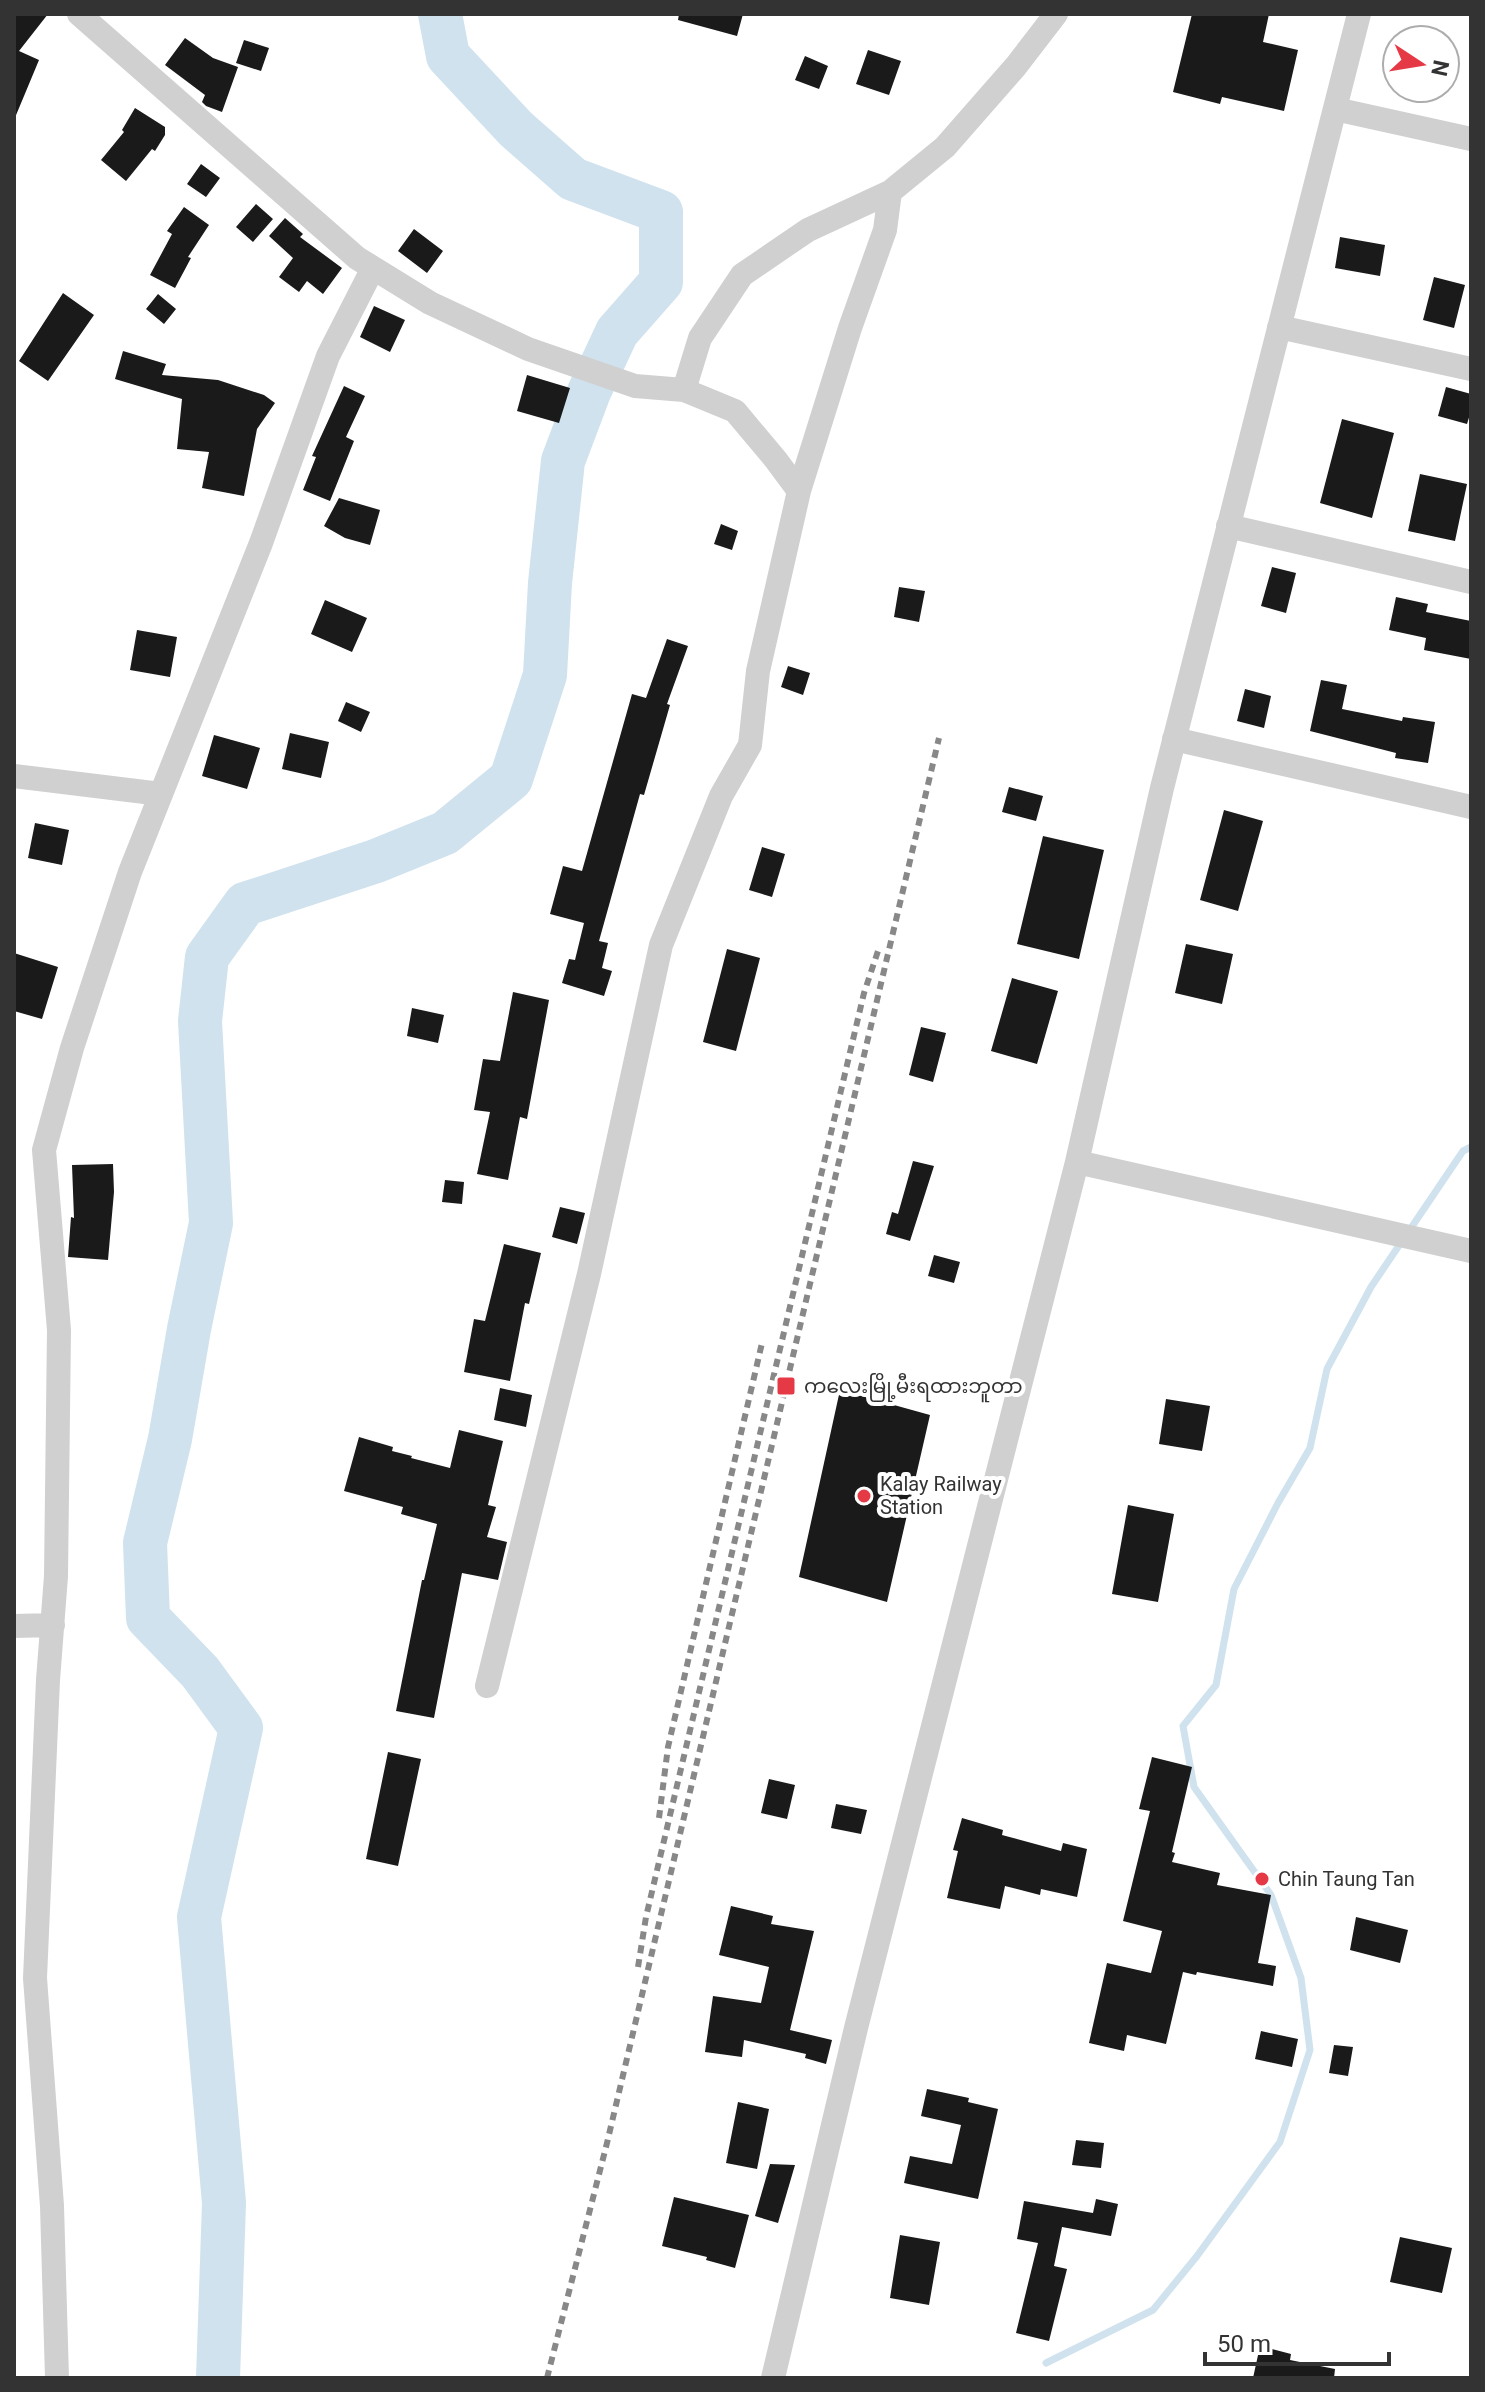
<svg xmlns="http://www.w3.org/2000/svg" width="1485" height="2392" font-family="Roboto,'Noto Sans Myanmar',sans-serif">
	<rect width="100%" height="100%" fill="#fff"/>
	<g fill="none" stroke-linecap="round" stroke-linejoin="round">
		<path stroke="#cfe2ee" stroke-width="7" d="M1409,1231L1463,1151L1471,1147
			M1046,2363L1153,2310L1197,2256L1280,2142L1310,2050L1301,1978L1271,1895L1194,1787L1183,1726L1216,1685L1234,1589L1278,1503L1310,1448L1327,1369L1371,1287L1402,1241"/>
		<path stroke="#cfe2ee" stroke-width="44" d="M218,2378L224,2203L199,1917L241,1728L200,1672L148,1618L145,1543L170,1439L189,1329L211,1223L200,1021L207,957L245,904L376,861L445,833L511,779L545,675L550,583L563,461L589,392L617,332L661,282V212L573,179L516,129L448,56L440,14"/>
	</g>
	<path fill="#1a1a1a" d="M14,14H48L19,51L39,60L14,120Z
		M679,14H743L737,36L678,20Z
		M1192,14H1269L1263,42L1298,50L1284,111L1222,97L1220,104L1173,92Z
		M185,38L213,58L238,67L222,112L206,106L202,102L205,95L165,65Z
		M244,40L269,48L261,71L236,63Z
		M868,50L901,61L889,95L856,84Z
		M805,56L828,66L819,89L795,80Z
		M135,108L165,127V135L155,151L152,149L126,181L101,160L124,132L122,130Z
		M201,164L220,178L206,197L187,184Z
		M256,204L273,219L253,242L236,227Z
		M184,207L209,225L188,257L191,258L175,288L150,275L172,234L167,231Z
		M285,218L303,234L300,237L342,268L323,294L307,281L299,292L279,277L293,258L269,236Z
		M414,229L443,251L427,273L398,251Z
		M1340,237L1385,245L1380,276L1335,268Z
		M1434,277L1465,285L1454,328L1423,320Z
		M63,293L94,315L48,381L19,361Z
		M158,294L176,309L164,324L146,309Z
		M374,306L405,320L390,352L360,337Z
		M123,351L166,364L162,375L218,380L264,395L275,403L257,429L244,496L202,488L209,452L177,449L182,399L115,379Z
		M527,375L570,388L559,423L517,411Z
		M344,386L365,396L346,437L354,441L330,501L303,490L316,457L312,456Z
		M1446,387L1471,394V411L1467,424L1438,416Z
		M1342,419L1394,433L1372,518L1320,503Z
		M1420,474L1467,484L1455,541L1408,531Z
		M339,498L380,510L370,545L345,538L324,526Z
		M721,524L738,531L732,550L714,544Z
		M1272,567L1296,573L1286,613L1261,606Z
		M899,587L925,591L919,622L894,617Z
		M1396,597L1428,604L1426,612L1471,621V659L1424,650L1426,638L1389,630Z
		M325,600L367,618L352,652L311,634Z
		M137,630L177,637L170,677L130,670Z
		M667,639L688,646L667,704L670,705L644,795L640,794L599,941L608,943L602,968L612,971L604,996L562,983L569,959L575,960L584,923L550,914L563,866L582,871L632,694L646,698Z
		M788,666L810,673L803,695L781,687Z
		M1321,680L1347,685L1342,709L1402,721L1403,717L1435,722L1428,763L1395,758L1396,753L1310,731Z
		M1245,689L1271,696L1264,728L1237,721Z
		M346,702L370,712L361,732L338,721Z
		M290,733L329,742L321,778L282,769Z
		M214,735L260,748L247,789L202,776Z
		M1009,787L1043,796L1036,821L1002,812Z
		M1224,810L1263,821L1238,911L1200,900Z
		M35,823L69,830L62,865L28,858Z
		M1043,836L1104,850L1079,959L1017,944Z
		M762,847L785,854L772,897L749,890Z
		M1186,944L1233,954L1222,1004L1175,993Z
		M727,949L760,958L736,1051L703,1042Z
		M14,953L58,967L42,1019L14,1011Z
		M1012,978L1058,991L1037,1064L991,1051Z
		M513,992L549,1000L527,1119L520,1117L508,1180L477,1174L490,1112L474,1110L483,1059L500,1061Z
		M412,1008L444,1015L438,1043L407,1036Z
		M921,1027L946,1033L933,1082L909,1075Z
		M913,1161L934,1166L910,1241L886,1234L892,1212L898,1214Z
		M113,1164L114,1192L108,1260L68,1257L71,1217L74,1218L72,1165Z
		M445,1180L464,1182L462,1204L442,1202Z
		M560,1207L585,1213L577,1244L552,1237Z
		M504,1244L541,1253L529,1304L525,1303L510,1381L464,1372L474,1319L485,1321Z
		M934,1255L960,1262L954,1283L928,1276Z
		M500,1388L532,1395L526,1427L494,1420Z
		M840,1390L930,1415L887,1602L799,1577Z
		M1166,1399L1210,1406L1202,1451L1159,1444Z
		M459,1430L503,1441L488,1505L496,1507L487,1537L507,1542L498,1580L462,1573L434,1718L396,1711L422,1580H424L437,1524L401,1514L403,1507L344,1491L359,1437L393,1447L392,1451L412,1456L411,1458L450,1468Z
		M1128,1505L1174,1514L1158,1602L1112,1594Z
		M388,1752L421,1759L398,1866L366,1859Z
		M1152,1757L1192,1767L1172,1852L1175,1853L1172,1862L1220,1873L1217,1885L1271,1895L1258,1963L1276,1966L1273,1986L1197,1972L1196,1975L1183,1972L1166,2044L1127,2035L1124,2051L1089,2043L1107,1963L1151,1973L1162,1931L1123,1921L1150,1811L1139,1809Z
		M769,1779L795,1785L787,1819L761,1813Z
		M836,1804L867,1810L861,1834L831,1828Z
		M962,1818L1003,1830L1002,1835L1061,1851L1063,1843L1087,1849L1077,1897L1041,1889L1040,1895L1005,1886L1000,1909L947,1898L958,1851L953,1850Z
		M731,1906L773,1916L771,1924L814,1931L790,2030L832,2040L826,2064L805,2058L806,2054L744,2040L742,2057L705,2052L713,1996L761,2003L769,1967L719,1955Z
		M1356,1917L1408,1930L1400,1963L1350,1950Z
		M1261,2031L1298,2039L1292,2067L1255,2059Z
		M1334,2045L1353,2047L1348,2076L1329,2073Z
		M927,2089L969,2098L968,2102L998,2109L978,2199L904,2183L910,2156L952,2164L961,2125L921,2116Z
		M738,2102L769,2109L757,2169L726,2163Z
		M1076,2140L1104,2143L1101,2168L1072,2165Z
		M770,2164L795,2165L778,2223L755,2216Z
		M674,2197L749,2215L735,2268L706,2260L707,2257L662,2246Z
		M1096,2199L1118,2204L1111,2236L1062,2227L1054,2266L1067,2269L1049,2341L1016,2333L1038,2243L1017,2239L1024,2201L1093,2213Z
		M900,2235L940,2242L929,2305L890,2298Z
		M1400,2237L1452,2248L1442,2293L1390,2282Z
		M1260,2346L1291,2354L1290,2360L1335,2369L1334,2378H1253Z"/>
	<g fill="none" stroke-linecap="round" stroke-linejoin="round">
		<path stroke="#d0d0d0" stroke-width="24" d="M79,14L357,258L430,303L528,349L635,386L684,390L735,411L776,460L799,491
			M1359,14L1162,788L1077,1162L1471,1251
			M1335,109L1471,139
			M1279,327L1471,369
			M684,390L700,338L742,275L808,230L890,192L945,147L1016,66L1056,14
			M1228,526L1471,582
			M1174,739L1471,807
			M14,776L161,794
			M14,1626L53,1625
			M487,1686L589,1274L661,945L721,796L750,745L758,671L799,491L850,328L885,230L890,192
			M57,2378L52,2206L35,1978L48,1680L56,1576L59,1330L44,1150L72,1048L130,872L261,543L328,356L373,268
			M773,2378L856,2028L1077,1162"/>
		<path stroke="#888" stroke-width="6" stroke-dasharray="8 6" stroke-linecap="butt" d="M659,1818L668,1747L762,1343
			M638,1967L646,1917L864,993L879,948
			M547,2378L607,2143L939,738"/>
	</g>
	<g fill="#e63946" stroke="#fff" stroke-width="3">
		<rect x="776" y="1376" width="20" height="20" rx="4"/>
		<circle cx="864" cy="1496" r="8"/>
		<circle cx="1262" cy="1879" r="8"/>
	</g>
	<g text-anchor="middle" stroke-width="8" stroke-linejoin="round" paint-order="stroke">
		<g font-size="20" fill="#333" stroke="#fff" text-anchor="start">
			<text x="804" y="1393">ကလေးမြို့မီးရထားဘူတာ</text>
			<text x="880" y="1491">Kalay Railway<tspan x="880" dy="23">Station</tspan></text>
			<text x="1278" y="1886">Chin Taung Tan</text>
		</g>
	</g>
	<rect width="1485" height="2392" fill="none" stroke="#333333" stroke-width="32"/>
	<g transform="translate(1421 64) rotate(102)"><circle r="38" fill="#ffffff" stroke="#adadad" stroke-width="2"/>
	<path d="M0-6L14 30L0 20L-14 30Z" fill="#e63946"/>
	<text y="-12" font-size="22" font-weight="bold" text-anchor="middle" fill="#333333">N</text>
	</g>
	<path d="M1205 2352v12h184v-12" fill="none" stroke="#333333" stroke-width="4"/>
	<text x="1217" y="2352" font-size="24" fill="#333333" stroke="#ffffff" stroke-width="6" paint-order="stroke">50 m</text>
</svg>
